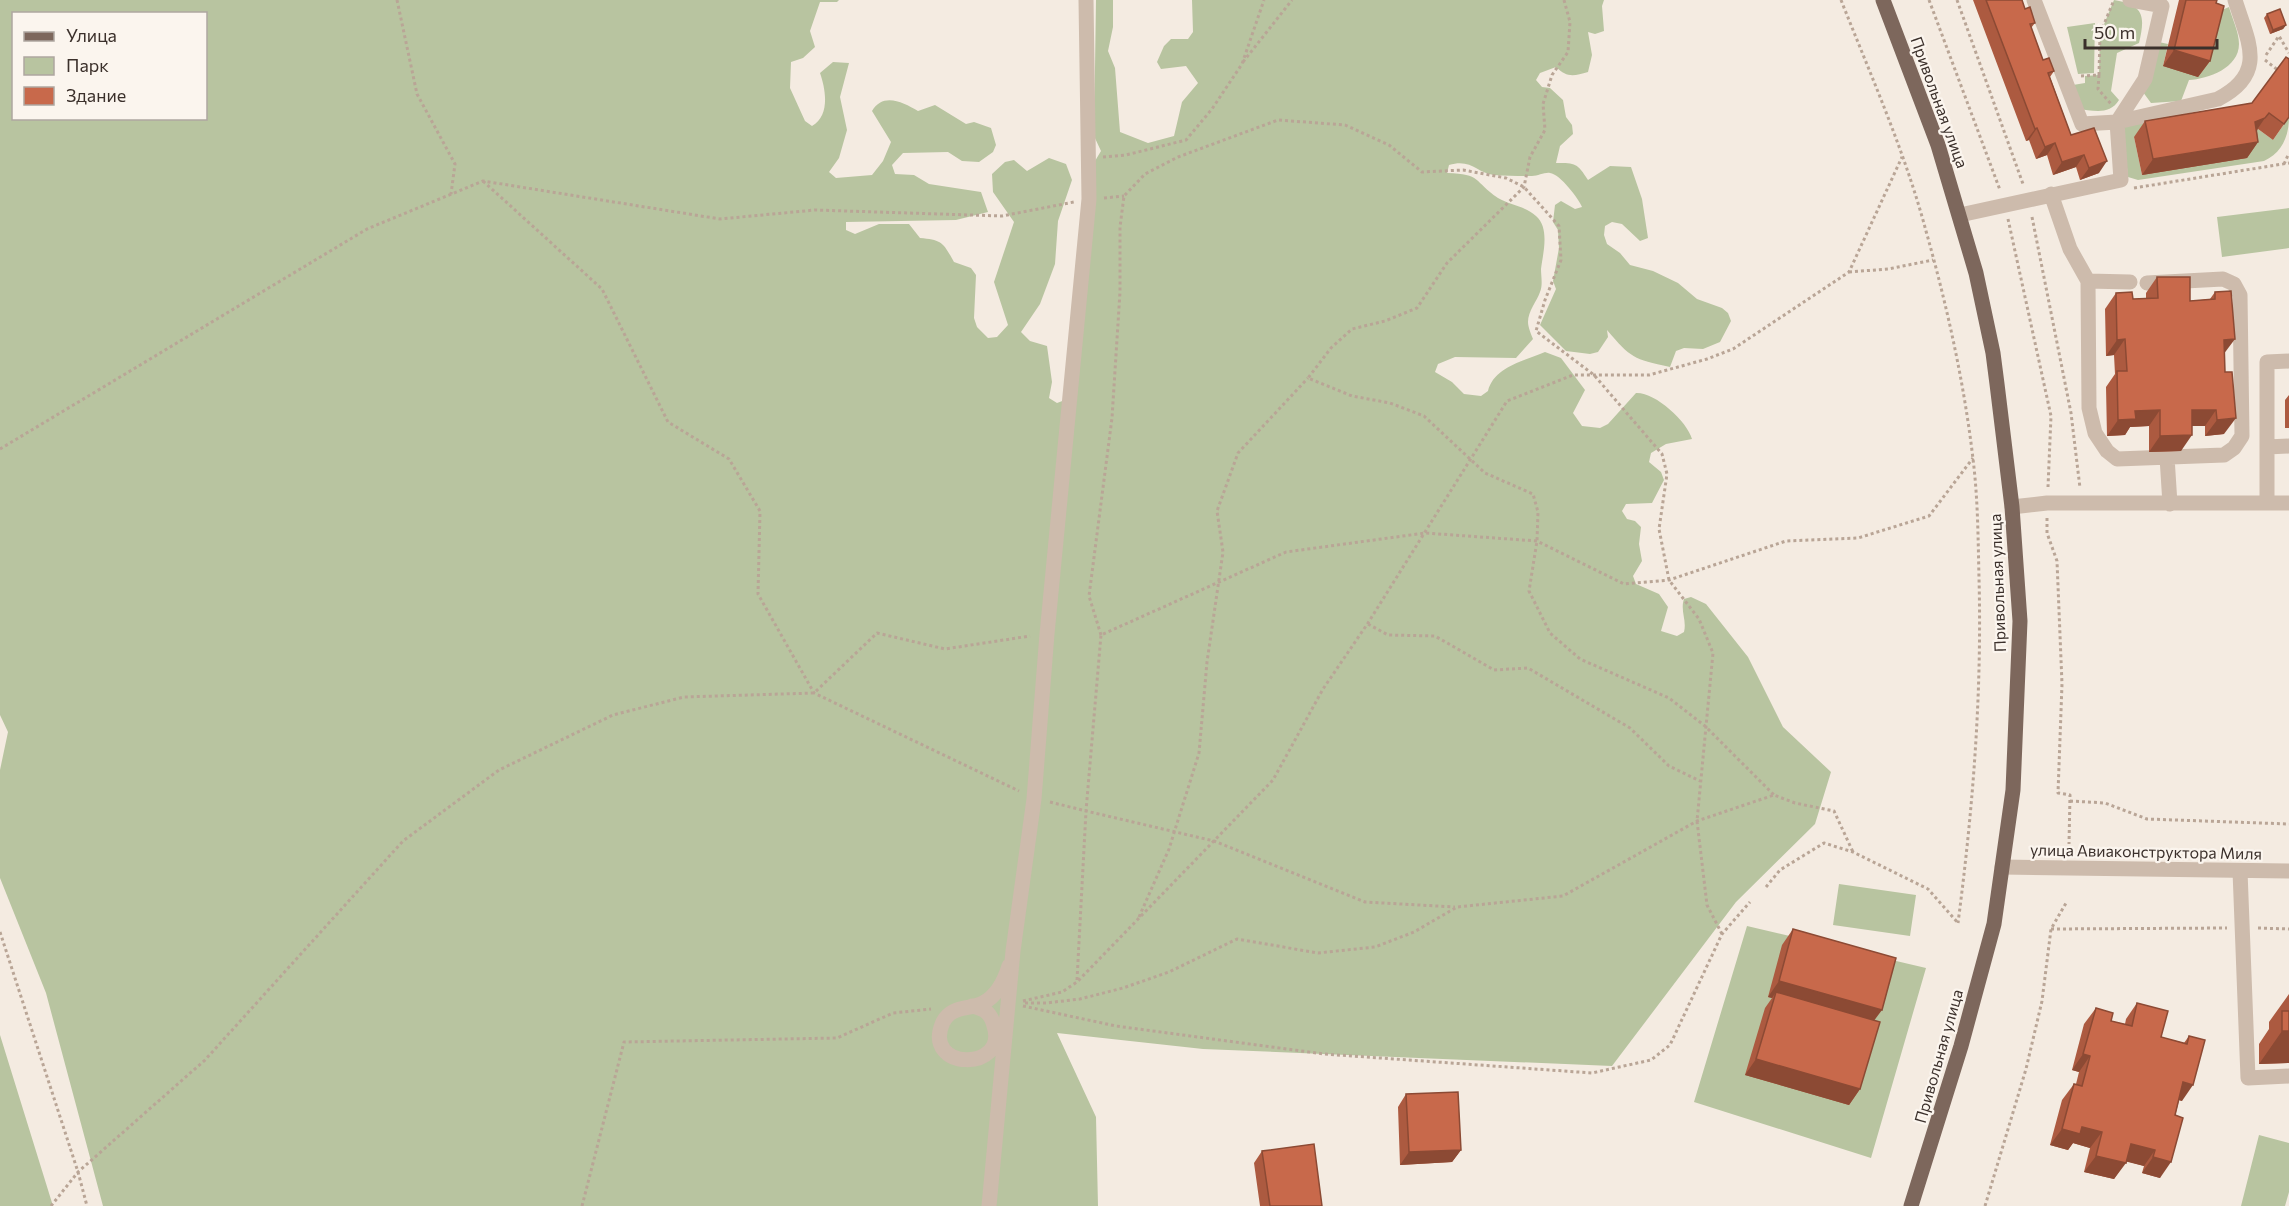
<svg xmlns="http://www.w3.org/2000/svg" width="2289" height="1206" font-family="Commissioner,sans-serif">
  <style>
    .green { fill: #b8c4a0; fill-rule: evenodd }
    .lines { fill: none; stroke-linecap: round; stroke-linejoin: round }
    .path { stroke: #b9a596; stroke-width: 3; stroke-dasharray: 3 3; stroke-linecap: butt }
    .minor { stroke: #cdbbac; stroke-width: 15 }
    .major { stroke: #7d675c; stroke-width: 15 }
    .wall { fill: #ac5a40 }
    .shaded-wall { fill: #8c4a34 }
    .building { fill: #c8694b; stroke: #8c4a34; stroke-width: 1.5 }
    .labels { text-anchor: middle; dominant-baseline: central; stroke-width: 4.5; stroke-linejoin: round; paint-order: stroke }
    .street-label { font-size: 16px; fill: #3b302b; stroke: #fbf5ee }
  </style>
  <rect width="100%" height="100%" fill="#f4ebe1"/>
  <path class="green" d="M0,0H839L837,2H820L810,31L815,47L803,58L791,62L790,88L805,121L812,126C830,116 826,90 820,73L833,62L849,63L840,97L847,130L839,158L829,172L836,178L872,175L883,161L891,142L872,111C883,92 903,102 918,111L935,105L966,124L974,122L991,128L996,145L993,152L979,162L962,161L948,152L903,153L892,165L895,174L914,175L929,184L981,192L988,212L956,220L846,222V230L855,234L879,224H909L920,238C942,240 943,242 954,262L971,268L976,275L974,318L977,327L988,338L997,337L1008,325L994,282L1014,222L993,192L992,174L1005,162L1014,160L1027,171L1049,158L1066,164L1072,180L1058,221L1055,264L1040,304L1021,332L1030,341L1047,346L1052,382L1049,398L1057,403L1065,400L1092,166L1101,151L1094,136L1096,0H1113V27L1108,51L1115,68L1120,132L1148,143L1174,136L1182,102L1198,83L1186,66L1161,69L1157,62L1164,46L1171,39H1188L1193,32L1192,0H1604L1602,6L1604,31L1595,34L1588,32L1592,55L1588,72C1574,76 1567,78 1556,67L1540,73L1536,80L1542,87L1550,88L1563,100L1566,117L1572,125L1573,134L1560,146L1556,163C1576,163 1577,163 1588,180L1610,166L1631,167L1642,199L1648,238L1640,241L1622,224L1612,222L1605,226L1604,235L1607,244L1620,253L1630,265L1653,271L1678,283L1697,299L1722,308L1728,313L1731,321L1720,342L1703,349L1684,348L1676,351L1670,367C1633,359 1631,358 1607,330L1608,337L1598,352L1590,354L1566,351L1540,325L1556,289L1553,281L1559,248L1558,230L1553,222L1555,205L1561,201L1575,209L1582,207C1579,199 1560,174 1550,173C1545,172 1538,176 1532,176C1519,176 1506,176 1494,175C1477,173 1471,158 1449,165L1447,173C1482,174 1473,181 1498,198C1510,205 1525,206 1536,216C1550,228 1543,253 1541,269C1541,276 1543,285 1540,292C1537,301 1528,311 1528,322C1528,327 1531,334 1533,339L1516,358L1455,357L1438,364L1435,372L1452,382L1464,394L1481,396L1488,391C1494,367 1524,361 1545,352L1561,358L1585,390L1573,413L1582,426L1600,428L1608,424L1636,393C1655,392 1687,421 1692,439L1666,444L1651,453L1649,462L1661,472L1664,480L1652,503L1626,504L1622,511L1627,519L1635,521L1641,527L1639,544L1642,561L1633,576L1636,584L1659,594L1668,607L1661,631L1677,636L1684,632C1687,620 1680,611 1684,599L1691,597L1706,604L1748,657L1783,727L1831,772L1815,824L1736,902L1612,1066L1203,1049L1057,1033L1096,1117L1098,1206H103L46,993L0,878V770L8,732L0,715ZM14,14H206V118H14Z
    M2114,0C2145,5 2145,17 2139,43L2117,53L2111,91L2119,100C2109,116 2093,110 2077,109L2073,85L2085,83V76L2099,75L2100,34Z
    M2229,7C2232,18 2239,32 2239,44C2239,68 2208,79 2189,80L2181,101L2151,103L2140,88L2154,41L2168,44L2163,66L2206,17Z
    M2095,23L2094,73L2078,74L2067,27Z
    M2289,117C2289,136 2282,153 2264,161L2138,180L2128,177L2122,124L2146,119L2149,134L2134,137L2142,175L2244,138L2258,129L2273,140Z
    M2289,208V248L2222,257L2217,217Z
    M1839,884L1916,895L1910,936L1833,925Z
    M1747,926L1926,968L1871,1158L1694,1102Z
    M0,1035L53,1206H0Z
    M2259,1135L2289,1143V1192L2285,1206H2241Z"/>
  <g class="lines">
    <path class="path" d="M397,0L417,94L455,164L451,194
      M1564,0L1570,22L1568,52L1552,75L1543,104L1545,130L1530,157L1524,187L1447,263L1417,308L1385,321L1352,329L1331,348L1308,378L1352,396L1390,403L1424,416L1485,473L1533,494L1538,512L1537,541L1529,591L1550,633L1580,659L1669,698L1705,726L1774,795
      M1841,0C1871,76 1905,152 1926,231C1947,306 1964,382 1973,459C1978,499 1978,538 1979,578C1982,694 1973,808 1958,923
      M1929,0L2000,190
      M1957,0L2023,184
      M2266,55L2279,36L2289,53
      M2265,60L2279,71
      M1243,62L1292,0
      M2099,75L2098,89L2111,104
      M2081,76L2099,75L2100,34L2114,0
      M1103,157L1126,155L1186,140L1212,109L1242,64L1264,0
      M2284,164L2289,153
      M483,181L602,289L668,422L729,459L760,511L758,594L814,693L1019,791
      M2134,188L2289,163
      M1104,198L1124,196
      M2032,217L2071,413L2080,488
      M2008,219L2051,416L2048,487
      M1849,272L1888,269L1933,260
      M0,449L367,229L483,181L720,219L815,210L1002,216L1074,202
      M2047,518V533L2057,561L2062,684L2058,793L2070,795L2069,844
      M1368,624L1388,635L1435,636L1494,670L1528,668L1630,728L1669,766L1700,781
      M1101,635L1089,596L1112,418L1120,292V227L1124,196L1145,174L1178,157L1278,120L1345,125L1389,145L1422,172L1463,170L1506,178L1524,187L1559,226L1561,260L1545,300L1536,331L1594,375L1662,454L1667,474L1659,529L1669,580L1699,619L1713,653L1697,821L1707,905L1722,934
      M2070,801L2105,803L2147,819L2289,824
      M1050,802L1086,811L1101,635L1286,552L1425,533L1537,541L1624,584L1669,580L1786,541L1858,538L1929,516L1973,458
      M1766,887L1780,870L1824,843L1853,852L1928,889L1958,923
      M1139,917L1169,849L1199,753L1207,662L1223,552L1217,511L1238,453L1308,378
      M2258,928L2289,929
      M2051,929L2227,928
      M0,932L78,1172L87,1206
      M1077,980L1086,811L1214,841L1365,902L1455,907
      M1023,1001L1062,992L1077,982L1273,780L1323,689L1368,623L1507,401L1573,375H1649L1707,359L1733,349L1849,272L1902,157
      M1025,1003H1046L1080,999L1123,988L1169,972L1237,939L1318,953L1375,947L1414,932L1457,907L1563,896L1697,821L1774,795L1795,803L1834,811L1853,852
      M1023,1006L1116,1026L1324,1054L1592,1073L1651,1060L1670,1045L1722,934L1750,902
      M51,1206L78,1172L205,1060L403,841L499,770L613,715L684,697L814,693L877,633L945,649L1030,636
      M582,1206L624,1042L837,1038L893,1013L931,1009
      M1985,1206L2026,1069L2042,1001L2051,929L2066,903"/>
    <path class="minor" d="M2117,122L2218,99C2268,73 2248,42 2235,0
      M2117,122L2145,79L2162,6L2130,0
      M2051,194L2070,249L2088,281L2089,408L2095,433L2107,451L2117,459L2224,455L2234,448L2242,436L2240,295L2234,284L2223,279L2147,283
      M1960,215L2121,180L2117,122L2082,124L2034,0
      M2088,281L2130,282
      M2267,447L2289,446
      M2167,457L2170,504
      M2267,503V362L2289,361
      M2012,507L2047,503H2289
      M2002,867L2289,871
      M2240,871L2248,1078L2289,1076
      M972,1006C985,1009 991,1013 994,1026C1009,1072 921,1071 943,1022C952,1005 969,1010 983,1003C997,996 1005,979 1009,966
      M989,1206L1013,951L1034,799L1047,634L1089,199L1086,0"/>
    <path class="major" d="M1883,0L1938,145L1976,273L1993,353L1997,384L2012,507L2020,621L2013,790L1994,924L1961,1046L1911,1206"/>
  </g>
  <path class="wall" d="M1973,0H2022L2025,9L2035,23L2031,28L2043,60L2054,71L2050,77L2071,135L2099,173L2080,180L2076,167L2053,175L2047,155L2036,159L2029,140L2026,141Z
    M2179,0H2217L2210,61L2198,77L2163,66Z
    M2267,14L2286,25L2283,29L2270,34L2264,18Z
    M2252,103L2289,117L2273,140L2258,129L2257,131L2258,142L2247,158L2142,175L2134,137L2145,121Z
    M2157,277L2190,301L2210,299L2215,292L2225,353L2224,434L2205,436V426H2192L2181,451L2149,452V426L2130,427L2125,435L2107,436L2106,387L2115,374L2114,355L2106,356L2105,309L2116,293L2133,299H2146V293Z
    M2289,395V428H2285V400Z
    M1793,929L1874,1020L1860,1089L1849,1105L1745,1075L1765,1008L1772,998L1768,997L1782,945Z
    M2289,994V1063L2259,1064V1044L2269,1029V1022Z
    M2137,1003L2161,1037L2184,1043L2189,1036L2182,1101L2179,1100L2160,1178L2142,1173L2144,1166L2126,1161L2114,1179L2084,1172L2090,1148L2073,1143L2068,1150L2050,1145L2062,1100L2074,1084H2076L2079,1072L2072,1070L2084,1024L2096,1008L2111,1021L2125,1024L2126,1019Z
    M1406,1094L1461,1150L1452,1162L1400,1165L1398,1107Z
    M1262,1151L1322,1206H1260L1254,1163Z"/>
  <path class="shaded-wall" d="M2286,25L2283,29L2270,34L2273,30Z
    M2174,50L2210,61L2198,77L2163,66Z
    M2265,118L2254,134L2255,122Z
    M2037,128L2029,140L2026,141L2035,129Z
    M2258,142L2247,158L2142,175L2153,159Z
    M2055,143L2047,155L2036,159L2045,147Z
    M2084,155L2076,167L2053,175L2062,162Z
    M2107,161L2099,173L2080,180L2089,168Z
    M2125,339L2114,355L2106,356L2117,340Z
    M2235,339L2223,355L2224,340Z
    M2160,410L2149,426L2130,427L2125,435L2107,436L2118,420L2135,411Z
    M2192,410H2216L2205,426H2181Z
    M2236,418L2224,434L2205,436L2217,420Z
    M2192,435L2181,451L2149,452L2160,436Z
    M1779,981L1882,1010L1870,1026L1776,992L1772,998L1768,997Z
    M2282,1031H2289V1063L2259,1064Z
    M2083,1054L2090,1056L2079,1072L2072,1070Z
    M1756,1059L1860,1089L1849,1105L1745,1075Z
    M2183,1082L2193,1085L2182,1101L2172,1098Z
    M2082,1127L2102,1132L2090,1148L2073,1143L2068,1150L2050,1145L2062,1129Z
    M2131,1144L2155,1150L2144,1166L2120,1160Z
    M1461,1150L1452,1162L1400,1165L1409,1152Z
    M2096,1156L2126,1163L2114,1179L2084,1172Z
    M2153,1157L2171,1162L2160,1178L2142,1173Z"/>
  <path class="building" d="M1986,0H2022L2025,9L2030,7L2035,23L2030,24L2043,60L2049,58L2054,71L2048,73L2071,135L2094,128L2107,161L2089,168L2084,155L2062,162L2055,143L2045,147L2037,128L2035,129Z
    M2186,0H2217L2216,3L2224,6L2210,61L2174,50Z
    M2280,9L2286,25L2273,30L2267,14Z
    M2286,57L2289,59V117L2284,124L2269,113L2265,118L2255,122L2258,142L2153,159L2145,121L2252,103Z
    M2157,277H2190V301L2215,299V292L2231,291L2235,339L2224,340L2225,372H2232L2236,418L2217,420L2216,410H2192V435L2160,436V410L2135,411L2136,419L2118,420L2117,371H2127L2125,339L2117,340L2116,293L2132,292L2133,299L2158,298Z
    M1793,929L1896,958L1882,1010L1779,981Z
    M1776,992L1880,1022L1860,1089L1756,1059Z
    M2137,1003L2168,1011L2161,1037L2187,1044L2189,1036L2205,1040L2193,1085L2183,1082L2175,1115L2183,1118L2171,1162L2153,1157L2155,1150L2131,1144L2126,1163L2096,1156L2102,1132L2082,1127L2080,1134L2062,1129L2074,1084L2082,1086L2090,1056L2083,1054L2096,1008L2113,1013L2111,1021L2132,1026Z
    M2282,1011H2289V1031H2282Z
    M1458,1092L1461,1150L1409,1152L1406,1094Z
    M1314,1144L1322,1206H1270L1262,1151Z"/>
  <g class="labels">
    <g class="street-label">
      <text transform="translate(1940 102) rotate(70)">Привольная улица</text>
      <text transform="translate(1997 583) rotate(-92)">Привольная улица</text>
      <text transform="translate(2146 851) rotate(1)">улица Авиаконструктора Миля</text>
      <text transform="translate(1938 1056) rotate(-74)">Привольная улица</text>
    </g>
  </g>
  <rect x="12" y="12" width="195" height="108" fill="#fbf5ee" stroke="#aea6a0" stroke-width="1.5"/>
  <rect x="24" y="32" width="30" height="9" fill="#7d675c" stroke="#aea6a0" stroke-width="1.5"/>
  <text x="66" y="42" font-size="18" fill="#3b302b">Улица</text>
  <rect x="24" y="57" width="30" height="18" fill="#b8c4a0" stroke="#aea6a0" stroke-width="1.5"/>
  <text x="66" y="72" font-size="18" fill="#3b302b">Парк</text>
  <rect x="24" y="87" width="30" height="18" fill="#c8694b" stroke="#aea6a0" stroke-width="1.5"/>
  <text x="66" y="102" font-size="18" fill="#3b302b">Здание</text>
  <path d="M2085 39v9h132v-9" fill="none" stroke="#3b302b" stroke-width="3"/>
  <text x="2094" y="39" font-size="18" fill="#3b302b" stroke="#fbf5ee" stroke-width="4.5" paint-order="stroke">50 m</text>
</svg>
